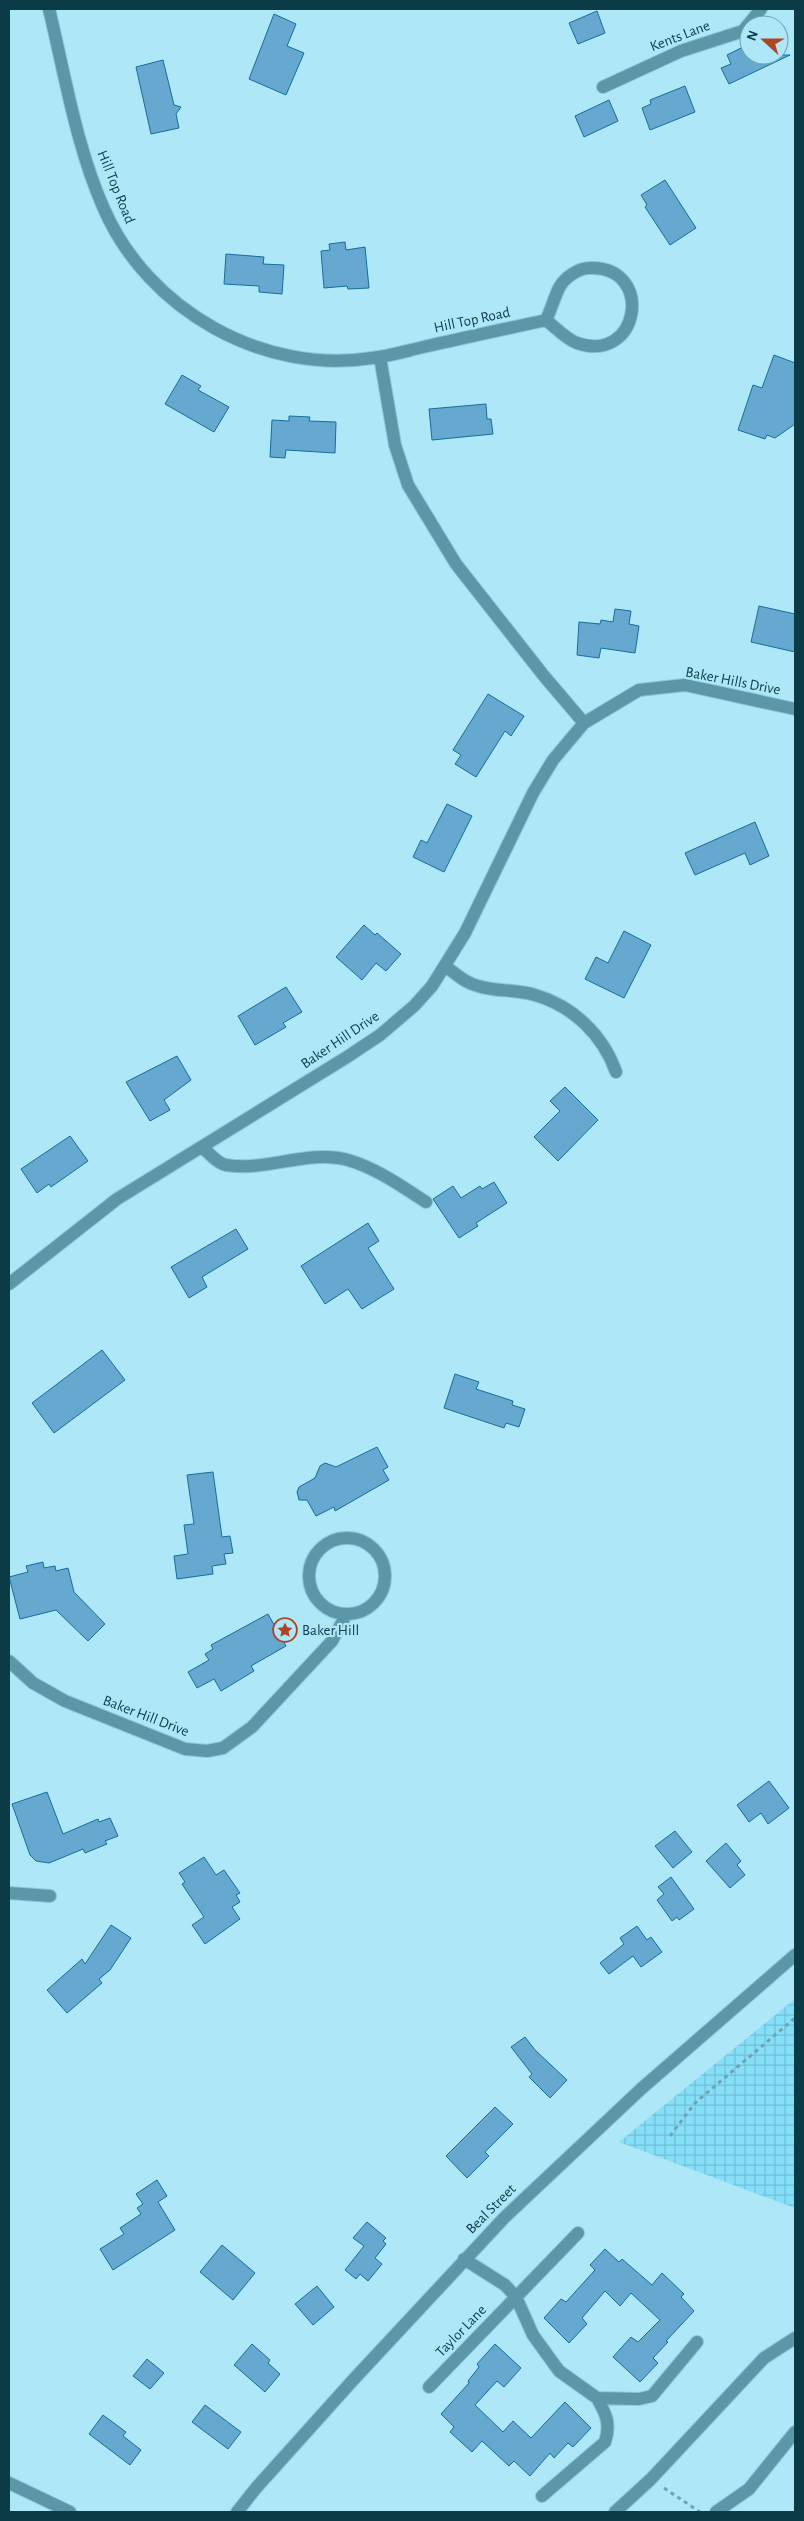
<svg xmlns="http://www.w3.org/2000/svg" width="804" height="2521" font-family="'Alegreya Sans',sans-serif">
  <style>
    .industrial { fill: url(#industrial-grid) }
    .building { fill: #67a8d1; stroke: #156d9a }
    .lines { fill: none; stroke-linecap: round; stroke-linejoin: round }
    .minor-casing { stroke: #8dc5d4; stroke-width: 14 }
    .path { stroke: #6ea4b2; stroke-width: 3; stroke-dasharray: 4 4; stroke-linecap: butt }
    .minor { stroke: #5b97a8; stroke-width: 12 }
    .labels { text-anchor: middle; dominant-baseline: central; stroke-width: 4.5; stroke-linejoin: round; paint-order: stroke }
    .street-label { font-size: 15px; fill: #0b3b46; stroke: #ade7f8 }
    .poi-label { font-size: 15px; fill: #0b3b46; stroke: #ade7f8; text-anchor: start }
  </style>
  <defs>
    <pattern id="industrial-grid" width="8" height="8" patternUnits="userSpaceOnUse" patternTransform="scale(1.25)"><rect width="8" height="8" fill="#86dff8"/><path d="M0 4h8M4 0v8" fill="none" stroke="#72c0d6"/></pattern>
  </defs>
  <rect width="100%" height="100%" fill="#ade7f8"/>
  <path class="industrial" d="M795,1999V2208L619,2142Z"/>
  <path class="building" d="M597,11L605,33L578,44L569,23Z
    M274,14L296,24L287,46L304,53L286,95L249,79Z
    M749,44V55H790L729,84L721,68L731,64L727,55Z
    M163,60L174,105L181,107L176,114L179,128L151,134L136,67Z
    M685,86L695,112L650,130L642,108L651,104L650,100Z
    M609,100L618,121L584,137L575,116Z
    M665,180L696,228L670,245L645,207L647,205L641,195Z
    M345,242L346,250L365,247L369,288L348,289L347,286L324,288L321,251L330,250L329,244Z
    M226,254L264,257L263,264L284,265L282,294L259,292V286L224,284Z
    M774,355L795,363V424L775,438L767,435L765,439L738,430L753,385L762,388Z
    M182,375L201,386L198,390L229,407L214,432L165,404Z
    M486,404L487,419H491L493,434L432,440L429,409Z
    M289,416L310,417L309,421L336,422L335,453L286,450L285,458L270,457L272,420L289,421Z
    M759,606L795,614V652L751,642Z
    M615,609L631,611L629,624L639,626L635,653L601,648L599,658L577,655L579,622L600,624L601,620L613,622Z
    M488,694L524,716L511,736L505,731L476,777L455,764L461,755L453,750Z
    M447,804L472,816L444,872L413,857L421,840L427,843Z
    M755,822L769,856L750,865L745,853L695,875L685,853Z
    M364,925L375,935L377,933L401,954L386,971L376,963L362,980L336,957Z
    M624,931L651,945L624,998L585,979L596,957L608,963Z
    M286,987L302,1012L283,1023L286,1027L255,1045L238,1016Z
    M177,1056L191,1080L164,1100L170,1110L150,1121L126,1082Z
    M565,1087L598,1120L558,1161L534,1137L560,1111L550,1101Z
    M70,1136L88,1161L51,1187L49,1184L37,1193L21,1169Z
    M494,1182L507,1203L476,1223L478,1226L459,1238L433,1199L453,1186L461,1198L480,1186L482,1189Z
    M368,1223L379,1241L368,1248L394,1289L362,1309L348,1289L325,1304L301,1266Z
    M236,1229L248,1249L202,1277L207,1287L189,1298L171,1267Z
    M102,1350L125,1380L54,1433L32,1403Z
    M455,1374L479,1382L476,1389L513,1401L512,1405L525,1409L519,1427L506,1423L504,1428L444,1408Z
    M377,1447L388,1467L383,1470L389,1480L335,1511L334,1507L316,1516L307,1500H299L297,1492L299,1487L315,1478L320,1466L325,1463L336,1467Z
    M213,1472L222,1537L230,1536L233,1553L224,1554L226,1564L212,1566L213,1574L177,1579L174,1556L188,1554L184,1525L194,1524L187,1475Z
    M43,1562L44,1568L55,1566L56,1571L68,1568L74,1592L105,1624L88,1641L56,1610L20,1619L9,1577L28,1572L26,1566Z
    M268,1614L286,1646L251,1666L254,1671L221,1691L214,1679L197,1688L188,1672L209,1660L205,1654L213,1649L211,1645Z
    M769,1781L789,1808L768,1824L761,1813L749,1822L737,1805Z
    M47,1792L63,1834L98,1819L99,1822L110,1818L118,1836L105,1841L107,1844L85,1853L83,1849L49,1863L36,1861L30,1855L12,1804Z
    M675,1831L692,1852L673,1868L655,1846Z
    M726,1843L741,1861L737,1865L745,1875L730,1888L706,1861Z
    M204,1857L216,1875L224,1870L240,1893L236,1895L240,1902L232,1907L240,1919L205,1944L192,1925L204,1917L182,1884L185,1882L179,1873Z
    M671,1877L694,1909L679,1920L677,1917L672,1921L657,1900L664,1894L658,1887Z
    M111,1925L131,1938L110,1970L99,1979L102,1983L67,2013L47,1990L82,1959L85,1964Z
    M637,1926L647,1940L651,1937L662,1952L641,1967L633,1956L609,1974L600,1963L624,1944L620,1938Z
    M525,2037L535,2050L567,2080L550,2098L529,2077L532,2074L511,2047Z
    M495,2107L513,2124L485,2152L489,2156L467,2178L446,2156Z
    M157,2180L167,2196L158,2202L175,2230L113,2270L100,2249L124,2234L120,2228L141,2214L137,2208L143,2204L136,2194Z
    M367,2222L386,2238L383,2241L386,2244L375,2258L382,2264L368,2281L360,2274L356,2279L345,2270L364,2246L353,2238Z
    M222,2245L255,2273L233,2300L200,2272Z
    M605,2249L619,2262L622,2259L652,2285L662,2273L684,2294L681,2297L694,2311L666,2341L668,2342L653,2358L658,2363L640,2382L613,2357L631,2337L638,2342L660,2320L631,2293L620,2306L605,2291L582,2318L587,2324L569,2343L544,2318L561,2299L566,2302L595,2270L590,2265Z
    M317,2286L334,2307L313,2325L295,2304Z
    M252,2344L270,2360L268,2363L280,2374L265,2392L234,2365Z
    M495,2344L521,2368L504,2387L497,2381L475,2405L503,2432L513,2421L531,2438L565,2402L591,2428L573,2447L568,2443L554,2458L550,2453L530,2476L514,2461L509,2466L482,2441L472,2452L450,2432L454,2427L441,2414L469,2383L468,2381L479,2367L477,2364Z
    M147,2359L164,2373L150,2389L133,2376Z
    M205,2405L241,2432L228,2449L192,2422Z
    M103,2415L126,2432L123,2436L141,2450L130,2465L89,2434Z"/>
  <g class="lines">
    <g class="minor-casing">
      <path id="minor" d="M49,9C65,75 76,146 104,209C148,310 263,375 372,358C391,356 409,350 428,346C467,337 506,329 546,320C555,327 566,339 577,343C640,365 655,266 590,268C578,268 564,278 559,288C554,298 551,310 546,320
        M603,87L681,51L743,31L761,9
        M380,357L395,445L408,485L456,564L544,676L584,723
        M445,966C456,974 465,983 478,986C496,992 517,989 535,995C573,1006 603,1035 616,1072
        M202,1147C208,1152 218,1164 226,1165C266,1172 308,1149 348,1160C376,1168 401,1186 426,1202
        M9,1284L117,1199L347,1057L380,1035L414,1006L432,986L465,933L533,793L553,760L584,723L639,690L685,685L795,709
        M309 1576a38 38 0 1 1 76 0a38 38 0 1 1-76 0Z
        M9,1661L33,1683L65,1701L185,1749L207,1751L223,1748L252,1727L332,1641L346,1615
        M9,1893L50,1896
        M464,2259L505,2285L516,2297L533,2335L559,2371L597,2398L639,2399L652,2396L697,2342
        M429,2387L578,2233
        M9,2483L70,2512
        M542,2496L605,2442C611,2424 606,2414 597,2398
        M237,2512L256,2488L354,2379L504,2218L641,2089L795,1955
        M615,2512L651,2479L764,2358L795,2338
        M716,2512L749,2489L795,2432"/>
    </g>
    <path class="path" d="M670,2136L695,2103L795,2018
      M664,2488L700,2512"/>
    <use href="#minor" class="minor"/>
  </g>
  <defs>
    <g id="sight-ring" transform="scale(1.25)"><circle r="9.5" fill="#ade7f8" stroke="#ae4625" stroke-width="1.5"/><path d="M0-6L1.8-2.2L6-1.7L2.9 1.2L3.7 5.4L0 3.3L-3.7 5.4L-2.9 1.2L-6-1.7L-1.8-2.2Z" fill="#ae4625"/></g>
  </defs>
  <g fill-rule="evenodd">
    <use href="#sight-ring" x="285" y="1630"/>
  </g>
  <g class="labels">
    <g class="street-label">
      <text transform="translate(680 36) rotate(-21)">Kents Lane</text>
      <text transform="translate(116 187) rotate(68)">Hill Top Road</text>
      <text transform="translate(472 320) rotate(-12)">Hill Top Road</text>
      <text transform="translate(733 681) rotate(11)">Baker Hills Drive</text>
      <text transform="translate(340 1040) rotate(-34)">Baker Hill Drive</text>
      <text transform="translate(146 1716) rotate(21)">Baker Hill Drive</text>
      <text transform="translate(491 2209) rotate(-45)">Beal Street</text>
      <text transform="translate(461 2331) rotate(-46)">Taylor Lane</text>
    </g>
    <g class="poi-label">
      <text x="302" y="1630">Baker Hill</text>
    </g>
  </g>
  <rect width="804" height="2521" fill="none" stroke="#0b3b46" stroke-width="20"/>
  <g transform="translate(764 40) rotate(291)"><circle r="24" fill="#ade7f8" stroke="#6ca2b1"/>
  <path d="M0-4L9 19L0 12L-9 19Z" fill="#ae4625"/>
  <text y="-8" font-size="14" font-weight="bold" text-anchor="middle" fill="#0b3b46">N</text>
  </g>
</svg>
